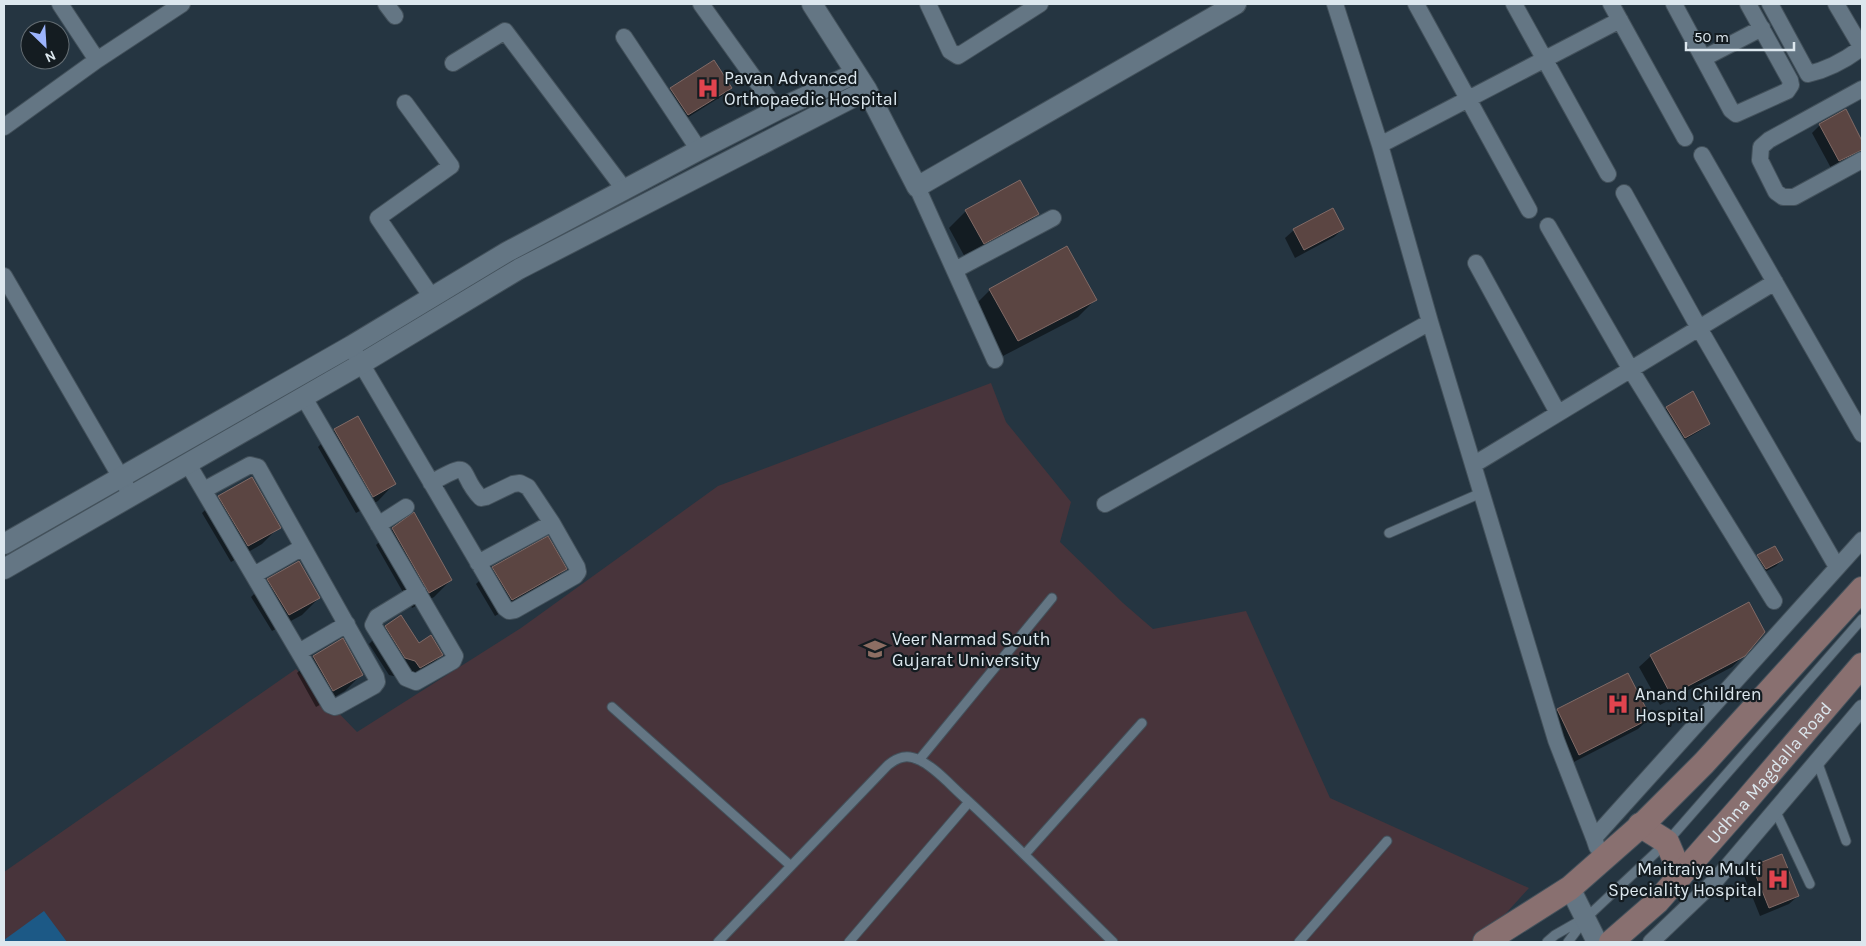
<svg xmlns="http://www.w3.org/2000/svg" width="1866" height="946" font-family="Karla,sans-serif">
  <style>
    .education { fill: #48343b }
    .water { fill: #1c5986 }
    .shadow { fill: #0007 }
    .building { fill: #5b4542; stroke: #816a66 }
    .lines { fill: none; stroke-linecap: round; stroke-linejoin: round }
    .service-casing { stroke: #43515b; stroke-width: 11 }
    .minor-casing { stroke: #43515b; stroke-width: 18 }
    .tertiary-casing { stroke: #43515b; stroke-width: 22 }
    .secondary-casing { stroke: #43515b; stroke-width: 26 }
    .service { stroke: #647684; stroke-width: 9 }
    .minor { stroke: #647684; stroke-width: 16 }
    .tertiary { stroke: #647684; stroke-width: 20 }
    .secondary { stroke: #897070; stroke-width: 24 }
    .labels { text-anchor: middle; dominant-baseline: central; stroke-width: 4.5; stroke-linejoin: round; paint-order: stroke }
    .poi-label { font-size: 18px; fill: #dce7ee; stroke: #141c21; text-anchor: start }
    .street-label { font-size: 18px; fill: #dce7ee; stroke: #141c21 }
  </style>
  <rect width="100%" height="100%" fill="#253541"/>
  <path class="education" d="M991,383L1006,422L1071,502L1060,542L1123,603L1153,629L1246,611L1330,798L1529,888L1480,942H4V872L296,669L357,732L521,628L718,486Z"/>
  <path class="water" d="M44,911L67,942H4V940Z"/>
  <path class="shadow" d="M714,62L730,88L722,96L679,123L662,97L670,89Z
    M1845,111L1862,143V151L1857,157L1831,168L1812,133L1820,125Z
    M966,211L1037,214L1021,231L966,259L949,228Z
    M1343,229L1334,237L1295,258L1285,238L1294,230Z
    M990,290L1095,300L1078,317L1001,357L973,307Z
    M1667,408L1709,423L1703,429L1679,443L1662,413Z
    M335,430L394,484L378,501L356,513L318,447Z
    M219,497L279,527L262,544L231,562L202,513Z
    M393,529L451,580L434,597L412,608L376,545Z
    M1758,556L1782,560L1776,566L1761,574L1753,562Z
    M493,568L565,569L548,586L495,616L476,584Z
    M268,580L319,598L302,615L272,631L251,597Z
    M386,627L418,645L441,655L425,672L398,677L389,675L369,644Z
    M342,640L362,674L345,691L316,707L297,673L313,657Z
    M1744,655L1732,667L1660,705L1639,667L1651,656Z
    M1558,710L1650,718L1638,729L1568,765L1546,721Z
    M1753,867L1798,896L1789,904L1760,916L1744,876Z"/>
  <path class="building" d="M714,60L732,88L688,115L670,88Z
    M1846,109L1862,141V150L1839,161L1819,124Z
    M1020,180L1039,214L984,244L965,210Z
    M1333,208L1344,229L1304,250L1293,229Z
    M1067,246L1097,300L1018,341L989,289Z
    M1693,391L1710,424L1685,438L1666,407Z
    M358,416L396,484L373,497L334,429Z
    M252,477L281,528L248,546L218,496Z
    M414,512L452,580L429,593L392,528Z
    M548,536L567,569L512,600L492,567Z
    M1775,546L1783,560L1766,569L1757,555Z
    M299,561L320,598L289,615L267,579Z
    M1749,602L1765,632L1745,656L1671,695L1650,655Z
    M401,615L419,643L431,635L443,655L420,668L415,661L405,658L385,626Z
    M343,638L363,675L333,691L313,656Z
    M1628,673L1651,718L1579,755L1557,709Z
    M1782,854L1799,896L1769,908L1752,866Z"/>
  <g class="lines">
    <g class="service-casing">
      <path id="service" d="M1389,533L1481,493
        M612,707L791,866
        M919,760L1052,598
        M1817,761L1846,841
        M1775,810L1810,884
        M1025,854L1142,723
        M718,942L888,765C898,757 907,754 919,760C935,767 952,787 966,799C1016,845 1064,894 1113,942
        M849,942L969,802
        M1299,942L1387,841
        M1547,942L1555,935L1583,919
        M1568,942L1586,918L1667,842L1862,619"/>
    </g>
    <g class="minor-casing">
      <path id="minor" d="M386,4L395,16
        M701,4L777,110
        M928,4L950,51L958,56L1040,4
        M1335,4L1380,145L1430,322L1556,740L1594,838
        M1416,4L1529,210
        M1514,4L1608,174
        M1611,4L1685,138
        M1674,4L1731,110L1736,114L1787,91L1791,85L1790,80L1748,4
        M1770,4L1808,74C1826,70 1845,60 1860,49L1859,43L1836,4
        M624,37L699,150
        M1704,58L1762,28
        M97,60L182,4
        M453,63L505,31L624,189
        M1862,89L1769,140L1761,147L1760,160L1776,192L1783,197H1794L1862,160
        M405,103L451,166L378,218L431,296
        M4,127L97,60L60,4
        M1380,145L1620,20
        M1702,155L1862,434
        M917,187L995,360
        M1624,193L1699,328L1837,567
        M1548,226L1631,370L1774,601
        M1476,263L1558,413
        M955,270L1053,218
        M4,276L127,488
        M355,353L505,608L509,611L515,610L575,576L578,572L577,567L552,523L528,487L520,483L513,484L486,497L481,498C456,473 476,457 431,483
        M303,396L455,656L453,661L416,682L406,678L373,625L377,617L418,592
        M188,464L330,705L335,707L338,706L374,686L377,682L376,677L258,467L250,465L204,490
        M1473,465L1775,282
        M1105,504L1430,322
        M378,525L406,507
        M478,563L552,523
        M254,575L303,547
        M299,652L347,624
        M1597,847L1594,838L1862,540
        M1651,942L1716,880L1862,708"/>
    </g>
    <g class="tertiary-casing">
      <path id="tertiary" d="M812,4L867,90L917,187L1236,4
        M4,544L351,346L507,252L699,150L777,110L856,73
        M4,569L361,364L519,269L867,90
        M1570,888L1597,942"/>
    </g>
    <g class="secondary-casing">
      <g id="secondary">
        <path d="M1640,825L1667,842L1681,875"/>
        <path d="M1485,942L1570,888L1645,822L1704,763L1862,589"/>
        <path id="s1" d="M1611,942L1657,902L1745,802L1862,665"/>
      </g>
    </g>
    <use href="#service" class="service"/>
    <use href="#minor" class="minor"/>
    <use href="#tertiary" class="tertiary"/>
    <use href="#secondary" class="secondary"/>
  </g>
  <defs>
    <g id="hospital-bare" transform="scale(1.725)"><path d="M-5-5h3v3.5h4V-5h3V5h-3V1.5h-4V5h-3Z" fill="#e0444e" stroke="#141c21" stroke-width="2.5" paint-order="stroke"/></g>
    <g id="university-bare" transform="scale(1.725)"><path d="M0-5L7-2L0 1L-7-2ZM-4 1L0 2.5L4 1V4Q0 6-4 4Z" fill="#8d6e63" stroke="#141c21" stroke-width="2.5" paint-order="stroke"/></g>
  </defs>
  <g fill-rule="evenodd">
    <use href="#hospital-bare" x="708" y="88"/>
    <use href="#university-bare" x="875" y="649"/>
    <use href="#hospital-bare" x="1618" y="704"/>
    <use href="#hospital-bare" x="1778" y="879"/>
  </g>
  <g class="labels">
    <g class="poi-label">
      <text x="724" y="78">Pavan Advanced<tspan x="724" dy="21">Orthopaedic Hospital</tspan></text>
      <text x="892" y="639">Veer Narmad South<tspan x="892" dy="21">Gujarat University</tspan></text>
      <text x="1635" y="694">Anand Children<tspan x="1635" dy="21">Hospital</tspan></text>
      <text x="1762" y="869" text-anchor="end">Maitraiya Multi<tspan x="1762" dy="21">Speciality Hospital</tspan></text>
    </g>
    <g class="street-label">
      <text stroke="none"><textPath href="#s1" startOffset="232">Udhna Magdalla Road</textPath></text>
    </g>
  </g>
  <rect width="1866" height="946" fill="none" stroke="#dce7ee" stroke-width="10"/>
  <g transform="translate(45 45) rotate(155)"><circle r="24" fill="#141c21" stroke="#646d73"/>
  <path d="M0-4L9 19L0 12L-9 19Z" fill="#9cb4fd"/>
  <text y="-8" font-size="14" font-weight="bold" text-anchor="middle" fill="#dce7ee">N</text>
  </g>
  <path d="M1686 42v8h108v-8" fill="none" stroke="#dce7ee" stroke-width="2.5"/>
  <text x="1694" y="42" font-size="15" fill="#dce7ee" stroke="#141c21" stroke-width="4" paint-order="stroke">50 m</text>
</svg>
